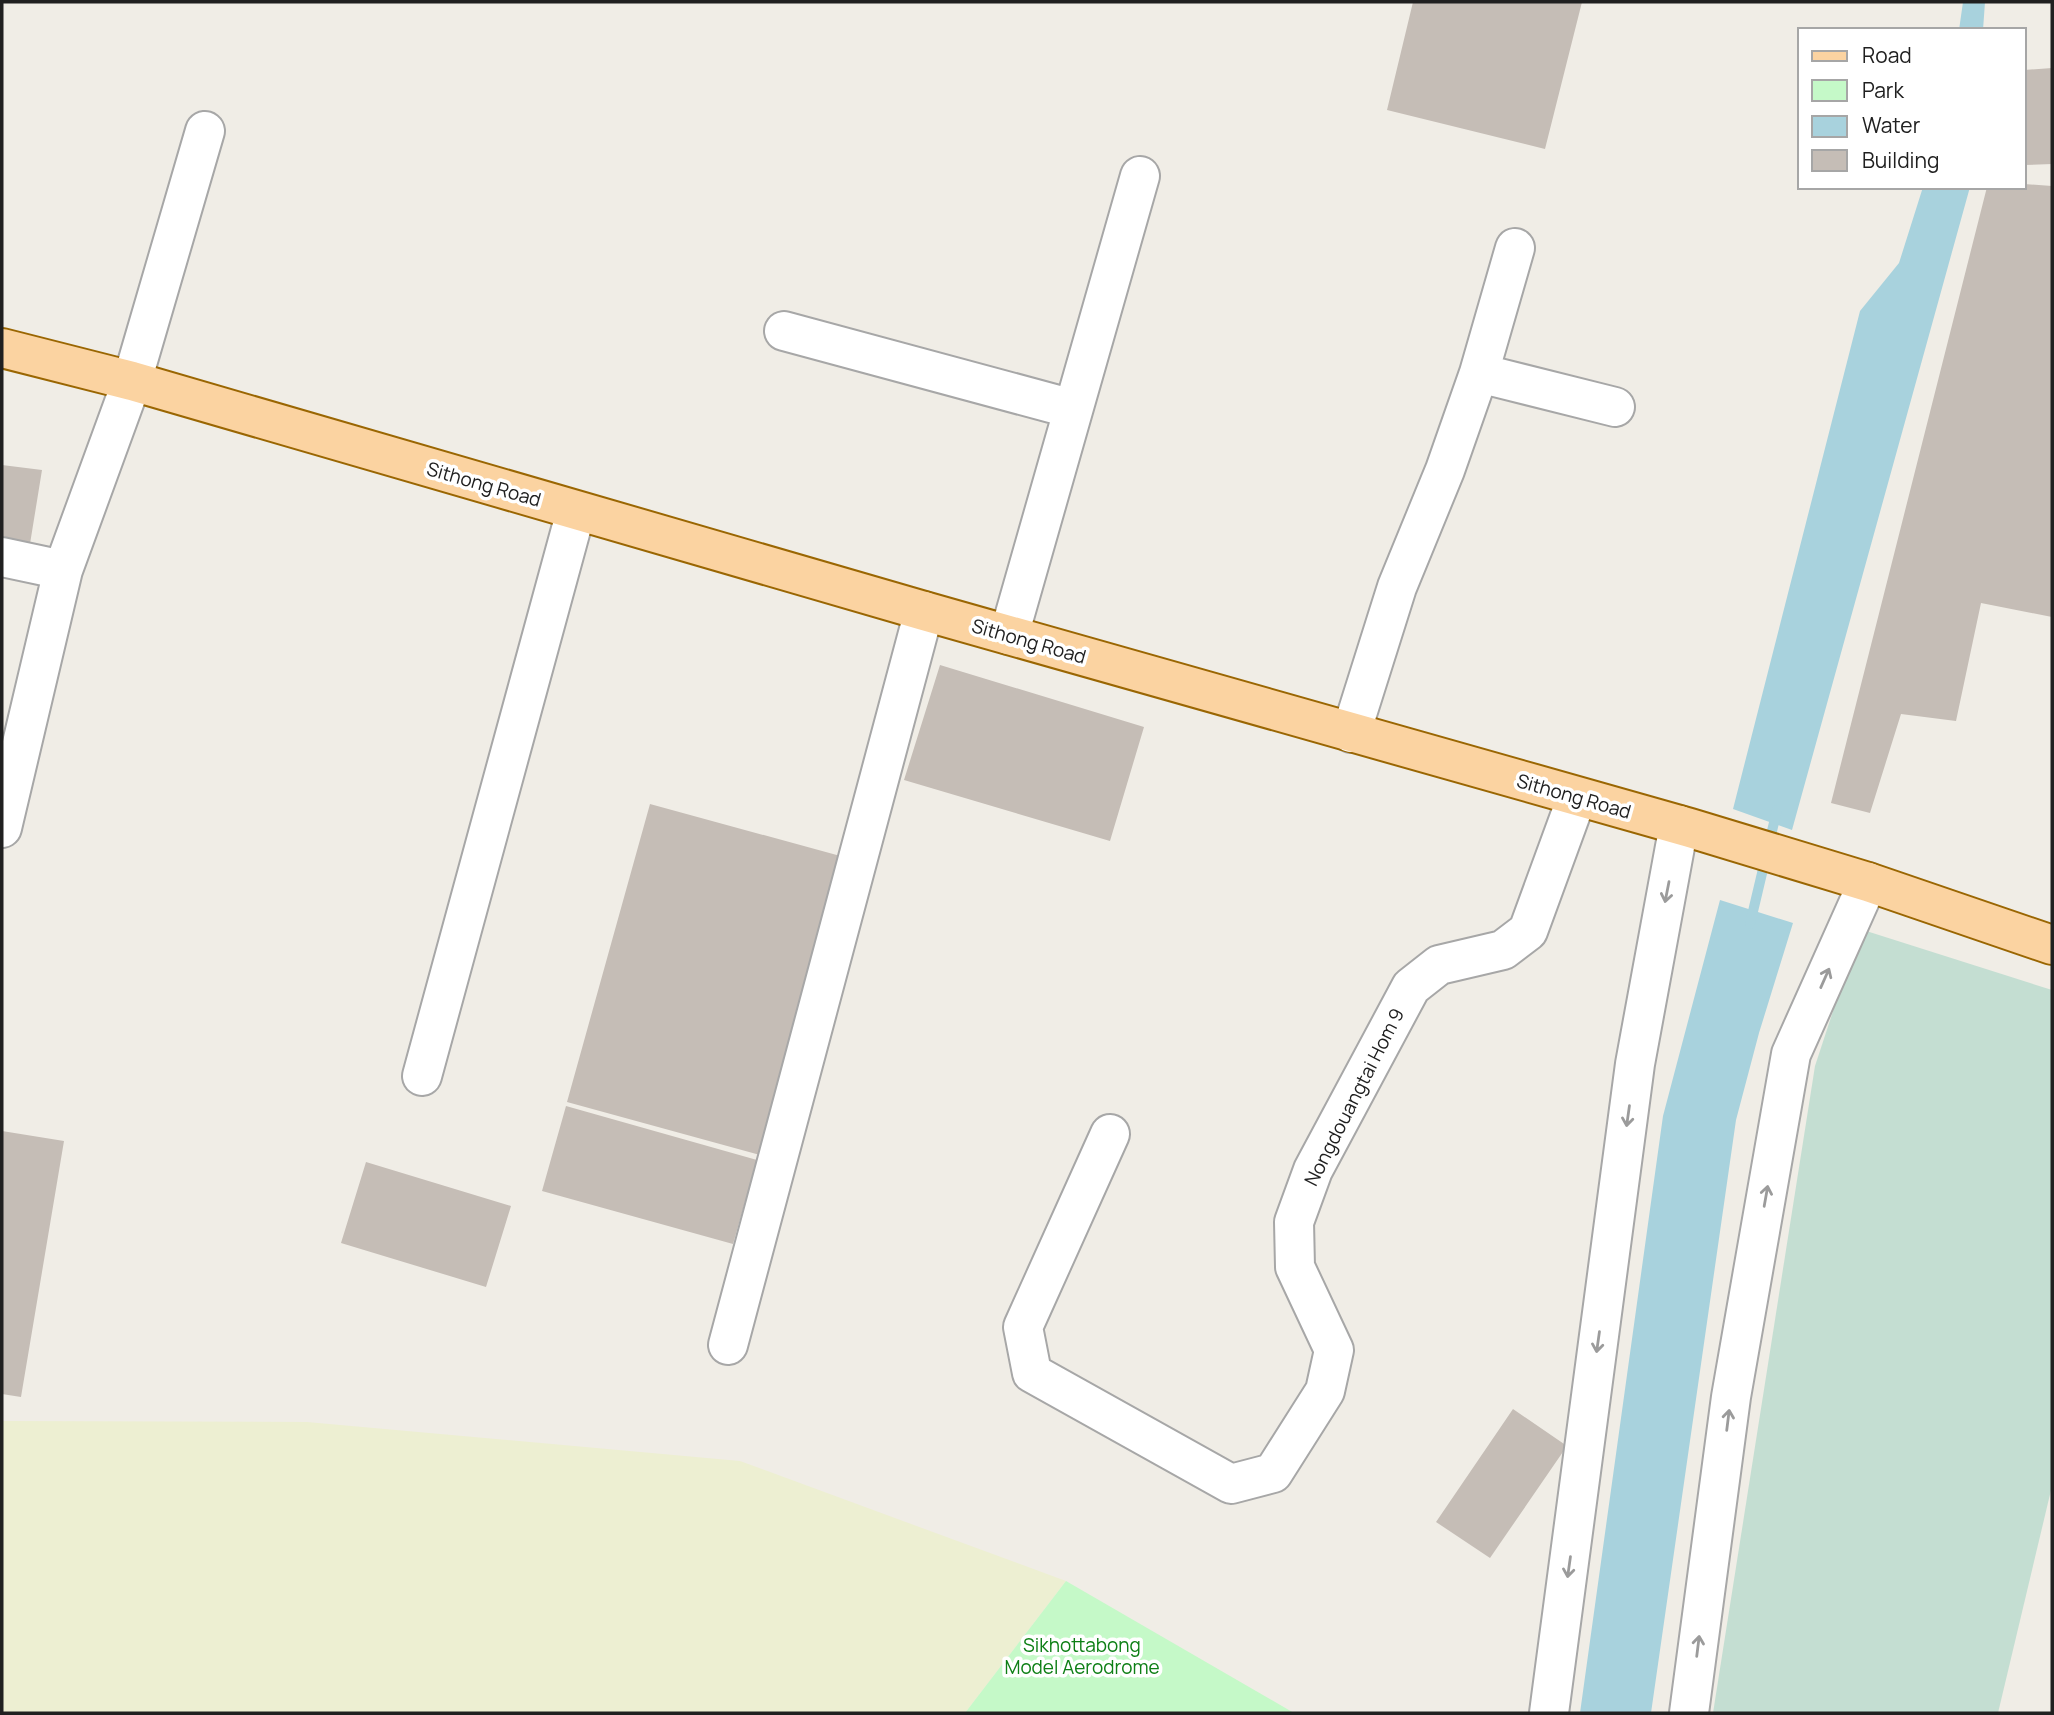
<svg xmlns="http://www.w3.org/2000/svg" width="2054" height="1715" font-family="Manrope,sans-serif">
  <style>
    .farmland { fill: #edefd2 }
    .wetland { fill: #c4ded2 }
    .park { fill: #c5f9c8 }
    .water { fill: #a8d2dd }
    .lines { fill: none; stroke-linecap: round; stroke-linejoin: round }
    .stream { stroke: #a8d2dd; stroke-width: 10 }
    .building { fill: #c5bdb6 }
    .minor-casing { stroke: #a7a7a7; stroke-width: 42 }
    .major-casing { stroke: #9a6602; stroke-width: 42 }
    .minor { stroke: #fff; stroke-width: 38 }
    .major { stroke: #fbd3a1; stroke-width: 38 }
    .oneway { stroke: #9b9b9b }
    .labels { text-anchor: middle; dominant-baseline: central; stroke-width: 7; stroke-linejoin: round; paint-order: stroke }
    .street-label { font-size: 19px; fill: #202020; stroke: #fff }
    .park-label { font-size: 19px; fill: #0d7f15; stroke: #fff }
  </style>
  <rect width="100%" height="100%" fill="#f0ede6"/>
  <path class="farmland" d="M2,1421L307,1422L740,1461L1066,1581L965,1713H2Z"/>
  <path class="wetland" d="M1860,929L2052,990V1486L1998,1713H1713L1815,1066Z"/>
  <path class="park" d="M1066,1581L1294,1713H965Z"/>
  <path class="water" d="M1963,2H1985L1983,30H1959Z
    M1923,187H1970L1792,830L1733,809L1860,311L1899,263Z
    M1720,900L1793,923L1759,1033L1736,1120L1651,1713H1580L1663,1116Z"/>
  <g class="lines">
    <path class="stream" d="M1750,924L1777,810"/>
  </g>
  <path class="building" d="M1413,2H1582L1545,149L1387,110Z
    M2052,68V164L2024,165V70Z
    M2024,184L2052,186V617L1981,603L1956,721L1901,714L1870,813L1831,803L1987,187H2024Z
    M2,465L42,470L29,550L2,546Z
    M940,665L1144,727L1110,841L904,780Z
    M650,804L844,857L760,1155L567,1102Z
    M566,1106L757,1160L733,1244L542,1191Z
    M2,1131L64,1141L21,1397L2,1394Z
    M366,1162L511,1206L486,1287L341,1243Z
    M1513,1409L1567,1446L1490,1558L1436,1522Z"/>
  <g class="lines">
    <g class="minor-casing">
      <path id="minor" d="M784,331L1073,409
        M1479,373L1615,407
        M2,557L63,570
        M1009,635L1140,176
        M1351,733L1397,587L1445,470L1479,373L1515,248
        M2,828L63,570L132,381L205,131
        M422,1076L576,511
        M1110,1134L1023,1327L1032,1373L1231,1484L1273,1473L1325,1391L1334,1350L1295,1267L1294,1222L1313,1170L1411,987L1439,965L1503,950L1528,931L1577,797
        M728,1345L924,611
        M1549,1713L1635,1064L1679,825
        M1689,1713L1731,1397L1791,1054L1868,882"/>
    </g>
    <g class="major-casing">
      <path id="major" d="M2,348L132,381L924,611L1690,828L1868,882L2052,945"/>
    </g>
    <use href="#minor" class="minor"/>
    <use href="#major" class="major"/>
  </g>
  <defs><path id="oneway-shaft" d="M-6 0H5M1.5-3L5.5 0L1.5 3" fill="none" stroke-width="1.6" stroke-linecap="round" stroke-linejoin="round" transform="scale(1.75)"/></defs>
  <g class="oneway">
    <use href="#oneway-shaft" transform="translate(1667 892) rotate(101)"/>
    <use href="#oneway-shaft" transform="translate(1825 978) rotate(-66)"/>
    <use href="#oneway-shaft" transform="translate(1628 1116) rotate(98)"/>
    <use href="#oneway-shaft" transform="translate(1766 1196) rotate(-80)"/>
    <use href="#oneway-shaft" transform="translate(1598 1342) rotate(98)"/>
    <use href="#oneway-shaft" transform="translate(1728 1420) rotate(-83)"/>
    <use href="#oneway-shaft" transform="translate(1569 1567) rotate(98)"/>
    <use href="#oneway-shaft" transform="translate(1698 1646) rotate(-83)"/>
  </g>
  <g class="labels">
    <g class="street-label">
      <text transform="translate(484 484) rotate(16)">Sithong Road</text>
      <text transform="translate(1029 641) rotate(16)">Sithong Road</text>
      <text transform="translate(1574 796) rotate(16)">Sithong Road</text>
      <text transform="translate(1354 1097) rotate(-63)">Nongdouangtai Hom 9</text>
    </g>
    <g class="park-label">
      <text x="1082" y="1645">Sikhottabong<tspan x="1082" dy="22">Model Aerodrome</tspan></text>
    </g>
  </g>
  <rect width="2054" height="1715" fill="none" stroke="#202020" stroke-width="7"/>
  <rect x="1798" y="28" width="228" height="161" fill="#ffffff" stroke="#a6a6a6" stroke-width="2"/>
  <rect x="1812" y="51" width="35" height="10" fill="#fbd3a1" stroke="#a6a6a6" stroke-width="2"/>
  <text x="1862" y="63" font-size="21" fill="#202020">Road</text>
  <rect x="1812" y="80" width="35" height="21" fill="#c5f9c8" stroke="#a6a6a6" stroke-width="2"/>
  <text x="1862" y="98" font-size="21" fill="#202020">Park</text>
  <rect x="1812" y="116" width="35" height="21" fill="#a8d2dd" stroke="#a6a6a6" stroke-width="2"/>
  <text x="1862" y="133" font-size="21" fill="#202020">Water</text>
  <rect x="1812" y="150" width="35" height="21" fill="#c5bdb6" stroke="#a6a6a6" stroke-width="2"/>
  <text x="1862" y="168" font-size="21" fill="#202020">Building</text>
</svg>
